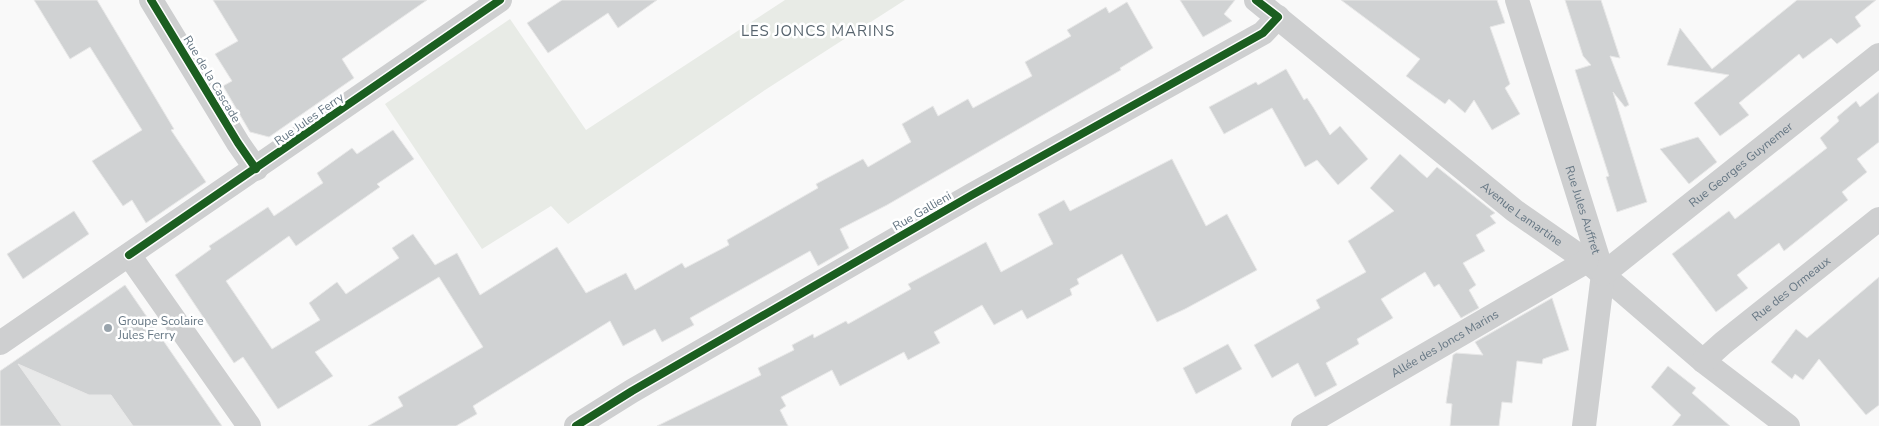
<svg xmlns="http://www.w3.org/2000/svg" width="1879" height="426" font-family="'Nunito Sans',sans-serif">
  <style>
    .built { fill: #e8e9e9 }
    .green { fill: #e8ebe6 }
    .building { fill: #d0d2d3; stroke: #e8e8e8 }
    .lines { fill: none; stroke-linecap: round; stroke-linejoin: round }
    .minor { stroke: #cecfd0; stroke-width: 24 }
    .cycleway-casing { stroke: #fff; stroke-width: 11 }
    .cycleway { stroke: #1b5e20; stroke-width: 8 }
    .poi-dot { fill: #99a4ac; stroke: #fff; stroke-width: 2 }
    .labels { text-anchor: middle; dominant-baseline: central; stroke-width: 5; stroke-linejoin: round; paint-order: stroke }
    .street-label { font-size: 12px; fill: #657683; stroke: #fff }
    .poi-label { font-size: 12px; fill: #657683; stroke: #fff; text-anchor: start }
    .quarter-label { font-size: 15px; letter-spacing: 1px; fill: #57646e; stroke: #fff }
  </style>
  <rect width="100%" height="100%" fill="#f9f9f9"/>
  <path class="built" d="M125,285L222,426H0V371Z"/>
  <path class="green" d="M785,0H905L765,90L568,224L551,206L482,249L385,104L510,19L586,130Z"/>
  <path class="building" d="M34,0H97L174,129L171,130L206,182L146,223L132,200L123,206L92,161L142,130L90,47L70,59Z
    M213,0H427L342,59L354,78L269,137L250,132L223,86L232,81L215,54L238,41Z
    M562,0H657L618,28L608,13L548,53L527,23Z
    M1180,0H1235L1224,14L1232,21L1203,37Z
    M1341,0H1497L1505,23L1490,27L1510,84L1505,88L1520,114L1492,130L1474,100L1465,113L1449,99L1445,104L1406,76L1420,59Z
    M1565,0H1601L1620,58L1610,56L1629,105L1625,107L1613,92L1647,202L1617,212L1606,177L1609,176L1575,70L1591,65L1583,56Z
    M1797,0H1876L1855,17L1861,26L1837,44L1831,38L1803,59L1799,54L1739,103L1749,115L1720,136L1694,103L1729,75L1667,65L1680,28L1712,69Z
    M1127,2L1153,48L1120,68L1121,70L887,205L840,229L849,248L818,266L810,251L690,318L694,325L662,342L655,329L623,346L610,321L473,406L477,414L456,426H368L403,406L398,397L483,347L439,277L315,352L333,376L278,409L243,357L234,363L175,275L211,249L209,246L268,207L274,216L323,183L317,173L352,148L357,154L393,130L414,159L377,184L380,187L296,246L289,236L226,281L272,349L320,320L309,303L337,282L346,294L399,258L392,248L413,234L435,265L457,253L480,295L557,247L586,293L626,273L635,290L682,263L685,268L729,245L727,240L818,188L816,184L863,159L868,167L911,142L902,124L933,106L938,116L968,99L973,108L1032,76L1025,62L1071,36L1067,30L1106,7L1109,13Z
    M1286,69L1304,100L1307,98L1313,107L1330,135L1340,126L1368,159L1338,185L1317,160L1305,167L1272,108L1224,134L1209,107L1256,82L1258,85Z
    M1879,92V142L1857,159L1867,172L1842,192L1848,200L1784,251L1779,243L1737,275L1748,288L1716,312L1672,254L1729,211L1735,219L1791,176L1827,148L1820,138L1839,121L1837,117L1856,101L1860,107Z
    M1698,137L1717,162L1689,184L1660,149Z
    M1400,154L1427,178L1437,167L1495,213L1490,216L1496,223L1476,235L1485,251L1463,263L1476,285L1469,290L1479,308L1461,318L1439,284L1434,287L1425,272L1381,299L1393,318L1357,339L1359,344L1326,363L1337,385L1315,397L1298,363L1272,378L1254,345L1320,308L1316,300L1366,272L1348,241L1394,211L1370,188Z
    M1172,159L1206,226L1227,214L1257,270L1185,309L1157,322L1122,254L1077,279L1079,284L1070,289L1072,295L1027,319L1022,310L994,325L982,305L934,332L940,343L908,360L904,352L840,386L832,370L781,397L786,406L780,410L788,426H657L761,375L758,368L794,350L792,345L813,334L814,338L846,321L848,324L911,289L908,284L986,242L1001,272L1053,244L1038,214L1064,200L1070,211Z
    M74,211L89,234L23,279L7,254Z
    M1879,277V405L1866,415L1819,359L1803,380L1795,374L1792,379L1771,362L1796,329L1807,338Z
    M125,285L222,426H133L111,395H89L18,364L62,426H0V371Z
    M1552,298L1569,350L1543,359L1542,364L1517,361L1512,403L1502,402L1499,426H1450L1452,404L1446,403L1453,355L1456,353L1483,355L1475,342Z
    M1228,344L1242,369L1196,394L1183,368Z
    M1668,366L1696,388L1692,393L1730,426H1672L1681,415L1651,387Z"/>
  <g class="lines">
    <g class="minor">
      <path d="M151,0L238,143L256,169"/>
      <path id="s1" d="M1256,0L1515,211L1587,261L1703,361L1788,426"/>
      <path id="s2" d="M1517,0L1603,274L1584,426"/>
      <path d="M129,255L249,426"/>
      <path id="s3" d="M1603,274L1879,55"/>
      <path d="M0,343L500,0"/>
      <path id="s4" d="M1703,361L1723,343L1879,219"/>
      <path d="M576,426L632,391L972,195L1263,33L1278,17"/>
      <path id="s5" d="M1303,426L1587,261"/>
    </g>
    <g class="cycleway-casing">
      <path id="cycleway" d="M151,0L238,143L256,169
        M129,255L500,0
        M576,426L632,391L972,195L1263,33L1278,17L1256,0"/>
    </g>
    <use href="#cycleway" class="cycleway"/>
  </g>
  <circle class="poi-dot" cx="108" cy="328" r="5"/>
  <g class="labels">
    <g class="street-label">
      <text transform="translate(212 79) rotate(59)">Rue de la Cascade</text>
      <text transform="translate(309 119) rotate(-35)">Rue Jules Ferry</text>
      <text stroke="none"><textPath href="#s3" startOffset="176">Rue Georges Guynemer</textPath></text>
      <text stroke="none"><textPath href="#s2" startOffset="220">Rue Jules Auffret</textPath></text>
      <text transform="translate(922 211) rotate(-30)">Rue Gallieni</text>
      <text stroke="none"><textPath href="#s1" startOffset="341">Avenue Lamartine</textPath></text>
      <text stroke="none"><textPath href="#s4" startOffset="114">Rue des Ormeaux</textPath></text>
      <text stroke="none"><textPath href="#s5" startOffset="164">Allée des Joncs Marins</textPath></text>
    </g>
    <g class="poi-label">
      <text x="118" y="321">Groupe Scolaire<tspan x="118" dy="14">Jules Ferry</tspan></text>
    </g>
    <g class="quarter-label">
      <text x="818" y="31">LES JONCS MARINS</text>
    </g>
  </g>
</svg>
